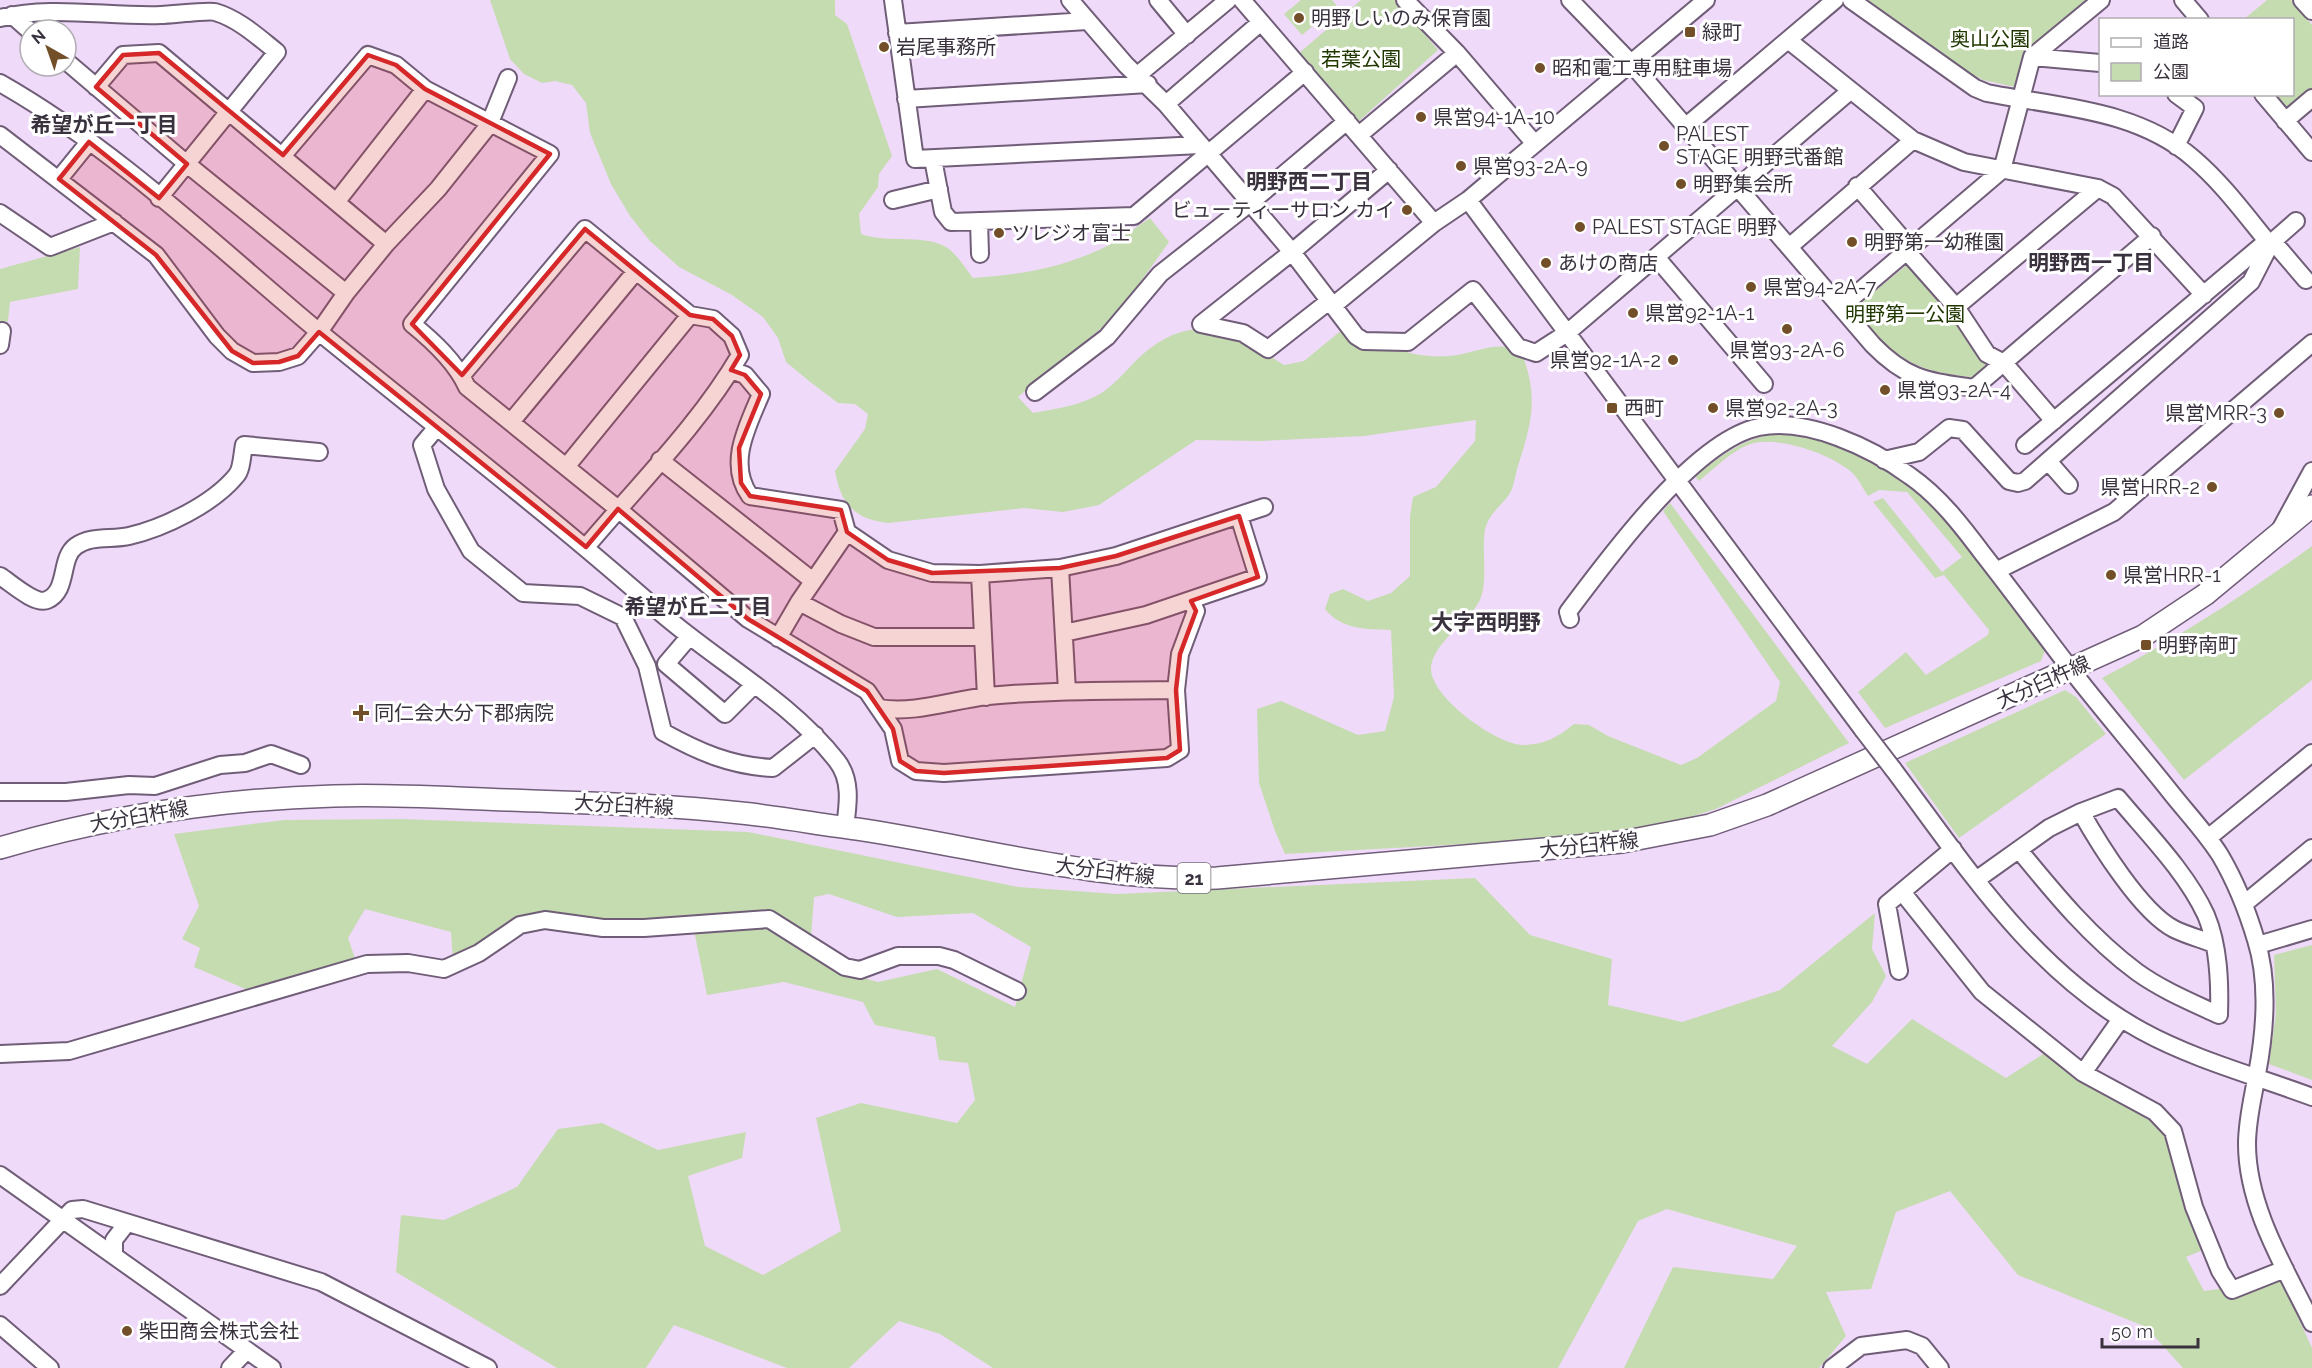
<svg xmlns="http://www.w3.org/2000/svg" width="2312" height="1368" font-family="Raleway,'Noto Sans JP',sans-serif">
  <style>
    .green { fill: #c5dcb0 }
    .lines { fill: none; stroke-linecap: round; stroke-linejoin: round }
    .minor-casing { stroke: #705d78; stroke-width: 20 }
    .major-casing { stroke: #705d78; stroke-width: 24 }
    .minor { stroke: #fff; stroke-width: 16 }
    .major { stroke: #fff; stroke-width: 21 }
    .minor-bridge-casing { stroke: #705d78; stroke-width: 20; stroke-linecap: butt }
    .minor-bridge { stroke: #fff; stroke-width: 16 }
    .marked { fill: #d62828; fill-opacity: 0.2; stroke: #d62828; stroke-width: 4.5; stroke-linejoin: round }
    .poi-dot { fill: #734f29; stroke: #fff; stroke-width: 2 }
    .labels { text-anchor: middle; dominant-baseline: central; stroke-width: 6; stroke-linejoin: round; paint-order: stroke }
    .shield { fill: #fff; stroke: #746f77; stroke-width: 1.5 }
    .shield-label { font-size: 18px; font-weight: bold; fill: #39313d }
    .poi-label { font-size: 20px; fill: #39313d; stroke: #fff; text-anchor: start }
    .park-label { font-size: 20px; fill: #203700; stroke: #fff }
    .street-label { font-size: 20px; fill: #39313d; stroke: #fff }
    .neighbourhood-label { font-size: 21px; font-weight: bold; fill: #39313d; stroke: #fff }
    .quarter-label { font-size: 22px; font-weight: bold; fill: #39313d; stroke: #fff }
  </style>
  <rect width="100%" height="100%" fill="#f0daf9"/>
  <path class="green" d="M490,0H835V15L847,24L892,156L879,174L878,187L859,214L861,234C887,244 928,233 949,249C958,256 966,269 973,278C1017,275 1057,269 1099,250C1117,242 1133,229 1150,218L1169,242L1116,316L1018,397L1033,413C1056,409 1083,405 1103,392C1119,381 1129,366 1143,354C1196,309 1234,332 1284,365L1304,361L1343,329C1376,343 1412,359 1449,356C1474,354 1496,339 1521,351C1539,396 1532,422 1518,466C1515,475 1514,489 1508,496C1500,507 1488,515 1485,530C1481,551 1489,582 1479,602C1467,623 1433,643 1431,668C1430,697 1498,746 1525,745C1546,744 1558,737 1574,724L1589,725L1608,736L1681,765L1697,758L1776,701L1780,682L1663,511L1670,503L1849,743L1716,809L1642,832L1595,837L1285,854L1275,831L1259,783L1257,709L1281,701L1358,735L1385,731L1394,697L1391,630C1366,629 1342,630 1325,609L1330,594L1343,589L1368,601L1391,593L1410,576V516L1413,497L1436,487L1475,441L1476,420L1364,436L1260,441L1196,440L1099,505L1063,512L1024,508L888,523C855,519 841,505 835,471L865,429L868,414L855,404L838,403L809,381L786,362L778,338L763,317L732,295L679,267L650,241L630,216L611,184L590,133L586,103L572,85L555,81L542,83L524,74L510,59Z
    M1301,0H1332L1337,6L1302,35L1284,14Z
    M1361,0H1396L1438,50L1359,121L1353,122L1298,54Z
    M1868,0H2086L2028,50L2019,84L2015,87L1983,80L1958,67Z
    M2267,0H2291L2312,25V95L2285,113L2270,95L2292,94V20H2243Z
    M80,247L78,289L10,302L8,321L0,324V269Z
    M1909,263L1992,362L1979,378C1913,372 1895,359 1852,310Z
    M1778,434C1914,445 1971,553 2045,650L2041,661L1885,728L1858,692L1906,652L1926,675L1988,635L1989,630L1944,575L1935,578L1873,502L1883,498L1942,572L1962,557L1907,492L1879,490L1868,496C1862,487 1858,477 1849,470C1828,453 1774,434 1748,445C1730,452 1714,469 1699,481L1695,476C1721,456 1744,437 1778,434Z
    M2312,546V680L2184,780L2102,678C2176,639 2245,595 2312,546Z
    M2065,690L2076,697L2106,734L1959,838L1905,763Z
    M402,819L748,832L1018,887L1117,894L1475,878L1530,935L1612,959L1608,1005L1682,1022L1780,990L1875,913L1872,949L1886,976L1872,1002L1832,1046L1867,1064L1912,1019L2006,1078L2043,1054L2136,1108L2170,1131L2208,1248L2186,1257L2204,1291L2281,1280L2312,1348V1368H2183L2146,1327L2018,1275L1950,1191L1896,1212L1871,1289L1826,1292L1846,1336L1819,1368H1624L1673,1267L1773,1279L1797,1246L1667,1209L1638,1221L1558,1368H993L940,1334L899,1321L849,1368H787L674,1325L646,1368H557L396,1272L401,1215L444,1220L517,1187L558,1129L602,1123L658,1150L746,1132L742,1158L688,1176L705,1246L763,1275L841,1231L816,1118L861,1103L957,1123L975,1100L968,1063L939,1060L935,1037L875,1025L863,1002L784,982L707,995L694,930L771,924L845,973L878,982L937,969L1015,1007L1031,947L973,913L897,917L829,894L814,897L811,938L768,914L645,925L558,919L453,961L451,932L365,909L348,938L357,964L255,993L194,967L200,948L182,939L199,906L174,834L284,820Z
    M2312,945V1080L2269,1064L2276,1013L2274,955Z"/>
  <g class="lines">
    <g class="minor-casing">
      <path id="minor" d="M893,0L915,159L1200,145
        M1070,0L1126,65L1166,104L1292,252L1356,336L1364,341L1408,342L1473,290L1518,347L1536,353L1567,333L1850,91
        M1158,0L1187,35
        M1242,0L1434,223
        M1405,0L1457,53L1535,144
        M1570,0L1631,63L1873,345C1907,380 1928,381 1974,388L2152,236
        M1851,0L1975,88L1987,93C2057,107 2137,109 2194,159C2222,183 2244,213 2267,241L2276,245L2306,280
        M2183,0L2200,20
        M2302,0L2312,11
        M12,15L30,31
        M0,18C51,5 108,17 161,15C171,15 208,10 215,12C239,19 258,37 277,52L159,198
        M897,33L1087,21
        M1788,40L1913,140L1964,162L2098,188L2113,196L2204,295
        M2032,57L2100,63
        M66,61L187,164L346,293
        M1139,74L1228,0
        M0,83C116,149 215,245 318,331C433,425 550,515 661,613C719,663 790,701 837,761C852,780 848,805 845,827
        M96,87L123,55L159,53L386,244
        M2176,94L2195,108L2176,146
        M2263,94L2312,152
        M906,99L1148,84
        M1166,104L1261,22
        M2285,121L2312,98
        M1685,127L1835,0
        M0,135L156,255L217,336L232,351L253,363L279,362L298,356L319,332L346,293L386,244L438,189L489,125L508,78
        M1359,135L1457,53
        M283,155L368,55L396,65L425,89L550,154L412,324C433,341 456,362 467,387L618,509L748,619L867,691L893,729L900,761L916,771L944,773L1167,758L1180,750L1176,690L1180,654L1196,611L1191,601
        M933,159L943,212L951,222L1134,216L1305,72
        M1389,170L1292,252L1201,324L1243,333L1268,349L1324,305H1334L1434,223L1468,200L1706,0
        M59,179L89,142
        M1857,186L1906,243L1910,255L1956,307L1987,354L2004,363L2054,421
        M893,200L939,189
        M1468,200L1863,730
        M337,201L425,89
        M0,213L50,247L114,222
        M979,221L980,254
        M1789,247L1913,140
        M1656,257L1764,384
        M1841,307L2002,170L2032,57L2101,0
        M1956,307L2098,188
        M0,345L2,331
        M731,370L745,375L761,394C747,427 727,464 750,496L841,510L847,532L799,602L778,638
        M462,375L585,229L690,315L713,319L732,336L740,355C699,425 638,485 586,547
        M1035,392L1107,337L1160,274L1250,203L1347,121
        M511,422L636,271
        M437,427L422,445L436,489L471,551L523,593L580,596L623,617L647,666L663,732C699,752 731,766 773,768L815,735
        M2025,445L2267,241
        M660,460L813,581
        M1884,460L1919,452L1949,428L1963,430L2009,481L2018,483L2025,481L2251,282L2271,243L2296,221
        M2048,461L2069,485
        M566,467L690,315
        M2280,530L2312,471
        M847,532L888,560L932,573L980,574L1060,568L1116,556L1264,507
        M1060,568L1067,691
        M1996,571L2114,512L2312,343
        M980,574L986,697
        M0,576C11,583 35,605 47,600C69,591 59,558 76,546C91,535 112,540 129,536C164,528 213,504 236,476C242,470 242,454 244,445L319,452
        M799,602L841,624L874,637H983
        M1570,619L1568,612C1607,560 1694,440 1759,427C1807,417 1872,448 1910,476C1939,496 1962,526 1983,554C2012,591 2040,629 2069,667C2102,710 2138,751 2172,794C2188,814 2206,833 2220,855C2236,882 2247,910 2256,940C2269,981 2265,1032 2257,1074C2253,1097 2247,1120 2247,1144C2247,1207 2285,1268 2312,1323
        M1064,633L1146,615L1258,577L1239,516
        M689,637L666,664L725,714L753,686
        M879,708C915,714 952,700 988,696C1050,690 1113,691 1176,690
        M1893,769C1966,866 2032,971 2142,1031C2195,1060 2256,1076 2312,1097
        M0,792H66L129,785L155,786L220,765L245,763L271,754L301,765
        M2081,812C2099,844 2141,912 2174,929C2186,935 2201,939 2214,944
        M2208,838L2312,753
        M1976,880L2049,828L2081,812L2118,798C2148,834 2186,872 2206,915C2219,946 2220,983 2219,1015C2191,1002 2162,990 2137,972C2091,938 2055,894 2019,850
        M1903,893L1982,992L2083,1073L2121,1019
        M2244,904L2312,848
        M2258,945L2312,929
        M1899,971L1887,904L1953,849
        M0,1054L69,1051L367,964L408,963L444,969L479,953L520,925L545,920L603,928H644L769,919L845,967L860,970L898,956H939L954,960L1017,991
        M2083,1073L2155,1112L2173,1131L2194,1207L2220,1271L2232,1290L2285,1269
        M0,1175L272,1368
        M114,1255V1240L127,1223
        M0,1286L72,1210L83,1209L321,1282L488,1368
        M0,1325L50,1368
        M230,1368L247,1350
        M1832,1368L1861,1346L1907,1340L1922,1346L1940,1368"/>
    </g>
    <g class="major-casing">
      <path id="major" d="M0,848C109,816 220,799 334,796C392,794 449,798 507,800C585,803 663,804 741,813C780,817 818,824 857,829C978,847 1094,881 1217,878L1622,842L1710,825L1767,805L2143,636L2206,594L2312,506"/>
    </g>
    <use href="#minor" class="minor"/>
    <use href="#major" class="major"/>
    <g class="minor-bridge-casing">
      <path id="minor-bridge" d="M1863,730L1893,769"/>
    </g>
    <use href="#minor-bridge" class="minor-bridge"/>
  </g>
  <path class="marked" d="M159,53L283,155L368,55L396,65L425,89L550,154L412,324L462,375L585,229L690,315L713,319L732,336L740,355L731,370L745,375L761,394L739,448L741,483L750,496L841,510L847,532L888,560L932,573L1060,568L1116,556L1239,516L1258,577L1191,601L1196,611L1180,654L1176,690L1180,750L1167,758L944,773L916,771L900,761L893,729L867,691L748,619L618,509L586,547L319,332L298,356L279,362L253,363L232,351L156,255L59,179L89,142L159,198L187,164L96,87L123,55Z"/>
  <g class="poi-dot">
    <circle cx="1299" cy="18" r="6"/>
    <rect x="1684" y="26" width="12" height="12" rx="3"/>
    <circle cx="884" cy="47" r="6"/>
    <circle cx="1540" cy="68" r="6"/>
    <circle cx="1421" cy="117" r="6"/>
    <circle cx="1664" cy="146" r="6"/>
    <circle cx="1461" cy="166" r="6"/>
    <circle cx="1681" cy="184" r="6"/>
    <circle cx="1407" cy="210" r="6"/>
    <circle cx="1580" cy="227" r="6"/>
    <circle cx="999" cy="233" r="6"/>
    <circle cx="1852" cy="242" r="6"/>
    <circle cx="1546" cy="263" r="6"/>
    <circle cx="1751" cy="287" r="6"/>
    <circle cx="1633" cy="313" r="6"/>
    <circle cx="1787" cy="329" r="6"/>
    <circle cx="1673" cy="360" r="6"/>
    <circle cx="1885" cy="390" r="6"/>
    <rect x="1606" y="402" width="12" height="12" rx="3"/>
    <circle cx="1713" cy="408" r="6"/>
    <circle cx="2279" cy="413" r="6"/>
    <circle cx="2212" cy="487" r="6"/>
    <circle cx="2111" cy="575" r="6"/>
    <rect x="2140" y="639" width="12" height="12" rx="3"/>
    <path d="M358 704h6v6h6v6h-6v6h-6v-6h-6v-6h6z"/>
    <circle cx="127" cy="1331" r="6"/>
  </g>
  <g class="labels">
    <rect class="shield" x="1177.5" y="863" width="33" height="30" rx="4.5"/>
    <g class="shield-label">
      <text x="1194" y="878">21</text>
    </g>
    <g class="poi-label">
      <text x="1311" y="18">明野しいのみ保育園</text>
      <text x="1702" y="32">緑町</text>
      <text x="896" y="47">岩尾事務所</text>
      <text x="1552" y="68">昭和電工専用駐車場</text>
      <text x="1433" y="117">県営94-1A-10</text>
      <text x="1676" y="134">PALEST<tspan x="1676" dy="23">STAGE 明野弐番館</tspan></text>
      <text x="1473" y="166">県営93-2A-9</text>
      <text x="1693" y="184">明野集会所</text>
      <text x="1395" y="210" text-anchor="end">ビューティーサロン カイ</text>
      <text x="1592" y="227">PALEST STAGE 明野</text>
      <text x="1011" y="233">ソレジオ富士</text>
      <text x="1864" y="242">明野第一幼稚園</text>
      <text x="1558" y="263">あけの商店</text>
      <text x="1763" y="287">県営94-2A-7</text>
      <text x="1645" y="313">県営92-1A-1</text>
      <text x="1787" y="350" text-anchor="middle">県営93-2A-6</text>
      <text x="1661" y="360" text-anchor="end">県営92-1A-2</text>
      <text x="1897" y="390">県営93-2A-4</text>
      <text x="1624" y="408">西町</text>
      <text x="1725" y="408">県営92-2A-3</text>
      <text x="2267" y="413" text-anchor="end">県営MRR-3</text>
      <text x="2200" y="487" text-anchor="end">県営HRR-2</text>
      <text x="2123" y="575">県営HRR-1</text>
      <text x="2158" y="645">明野南町</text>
      <text x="374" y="713">同仁会大分下郡病院</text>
      <text x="139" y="1331">柴田商会株式会社</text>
    </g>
    <g class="park-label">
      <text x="1990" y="39">奥山公園</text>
      <text x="1361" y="59">若葉公園</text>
      <text x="1905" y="314">明野第一公園</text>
    </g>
    <g class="street-label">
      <text transform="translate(2043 682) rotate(-24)">大分臼杵線</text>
      <text transform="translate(624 805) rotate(3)">大分臼杵線</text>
      <text transform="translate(139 816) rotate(-10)">大分臼杵線</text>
      <text transform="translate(1589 845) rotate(-6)">大分臼杵線</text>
      <text transform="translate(1105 871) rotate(7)">大分臼杵線</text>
    </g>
    <g class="neighbourhood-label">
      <text x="104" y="124">希望が丘一丁目</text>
      <text x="1309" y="181">明野西二丁目</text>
      <text x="2091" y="262">明野西一丁目</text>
      <text x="698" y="606">希望が丘二丁目</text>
    </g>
    <g class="quarter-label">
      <text x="1486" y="622">大字西明野</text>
    </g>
  </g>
  <rect x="2099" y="18" width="195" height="78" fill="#ffffff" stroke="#b0adb1" stroke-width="1.5"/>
  <rect x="2111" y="38" width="30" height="9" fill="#ffffff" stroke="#b0adb1" stroke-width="1.5"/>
  <text x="2153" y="48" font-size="18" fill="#39313d">道路</text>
  <rect x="2111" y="63" width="30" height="18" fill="#c5dcb0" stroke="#b0adb1" stroke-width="1.5"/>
  <text x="2153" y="78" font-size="18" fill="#39313d">公園</text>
  <g transform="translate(48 48) rotate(320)"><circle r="28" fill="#ffffff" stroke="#b0adb1" stroke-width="1.5"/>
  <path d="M0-4.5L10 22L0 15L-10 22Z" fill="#734f29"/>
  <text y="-9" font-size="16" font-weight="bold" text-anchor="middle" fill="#39313d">N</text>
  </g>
  <path d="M2102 1338v9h96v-9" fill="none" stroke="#39313d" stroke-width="3"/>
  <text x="2111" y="1338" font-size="18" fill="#39313d" stroke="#ffffff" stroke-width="4.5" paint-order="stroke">50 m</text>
</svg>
